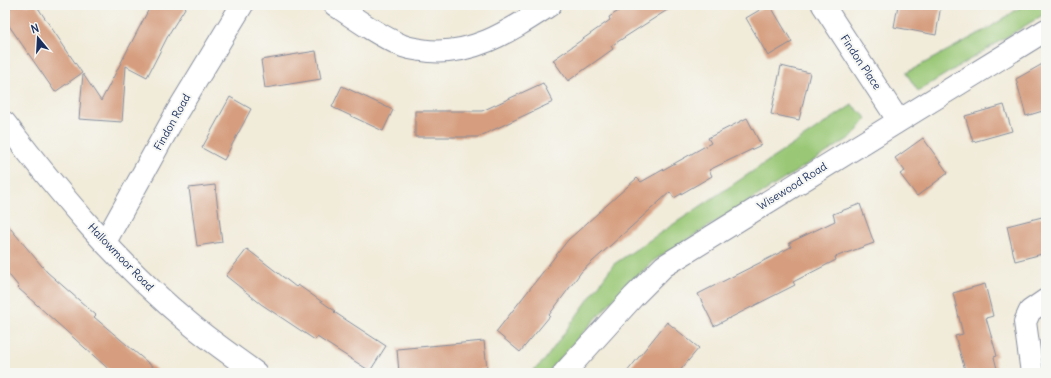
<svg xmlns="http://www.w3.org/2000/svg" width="1051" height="378" font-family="Delius,sans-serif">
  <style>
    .green { fill: #99c775; stroke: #5a7b6a }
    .building { fill: #d69e7f }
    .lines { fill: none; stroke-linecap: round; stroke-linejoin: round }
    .minor-casing { stroke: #868d9c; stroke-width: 24 }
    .tertiary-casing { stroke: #868d9c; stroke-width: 24 }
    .minor { stroke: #fff; stroke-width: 22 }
    .tertiary { stroke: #fff; stroke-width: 22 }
    .labels { text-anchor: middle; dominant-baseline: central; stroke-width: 4; stroke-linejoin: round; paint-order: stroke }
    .street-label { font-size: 11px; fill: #1b2f5e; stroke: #f6f6f2 }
  </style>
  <rect width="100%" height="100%" fill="#f6f6f2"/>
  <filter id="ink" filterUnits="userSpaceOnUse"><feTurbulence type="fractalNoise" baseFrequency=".025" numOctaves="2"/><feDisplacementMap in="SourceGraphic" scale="8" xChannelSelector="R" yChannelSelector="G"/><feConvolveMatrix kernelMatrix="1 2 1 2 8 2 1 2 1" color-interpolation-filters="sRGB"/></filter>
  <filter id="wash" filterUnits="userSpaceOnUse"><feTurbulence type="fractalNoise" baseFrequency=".012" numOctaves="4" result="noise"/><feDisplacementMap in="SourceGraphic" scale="16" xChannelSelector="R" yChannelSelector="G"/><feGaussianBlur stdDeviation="0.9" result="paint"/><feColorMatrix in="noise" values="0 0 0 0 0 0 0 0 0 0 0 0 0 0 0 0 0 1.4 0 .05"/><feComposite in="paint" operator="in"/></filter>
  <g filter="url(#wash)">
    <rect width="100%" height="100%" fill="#f1ebd9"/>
    <path class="green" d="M1024,5H1046V13L918,91L906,73L989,28Z
      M852,105L867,118L853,136L653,261L618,294L547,373H530L544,361L614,264Z"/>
    <g id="blocks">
      <path class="building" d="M15,5H36L82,73L55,92L5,20V12Z
        M151,5H187L170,32L147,77L126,66L122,122L79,119L83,74L101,101Z
        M628,5H675L611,46L613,49L568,81L553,60L610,20L609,17Z
        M768,5H770L792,42L768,56L746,18Z
        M898,5H941L936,35L894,27Z
        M316,51L321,79L265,88L261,60Z
        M1046,62V110L1026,116L1016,79Z
        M781,66L810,73L799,120L771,114Z
        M543,83L553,102L478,137H415V111H482Z
        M342,86L393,110L383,131L332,107Z
        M230,97L251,109L224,160L202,148Z
        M1004,105L1012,131L973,142L965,116Z
        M747,118L761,145L709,170L712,176L674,198L670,192L582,271L549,315L550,316L520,352L496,332L568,240L637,178L641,182L711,143L708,138Z
        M923,138L948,173L917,196L900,174L905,171L895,158Z
        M215,185L222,242L197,246L189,188Z
        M860,204L874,243L835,257L836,260L793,282L795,285L714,326L698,294L791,247L789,243L835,221L833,214Z
        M1046,216V253L1015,261L1007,226Z
        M5,222L47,272L96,315L94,317L160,373H113L18,288L19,287L5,270Z
        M247,249L296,287L298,285L335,311L334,312L386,346L370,371L317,337L315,340L261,304L226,276Z
        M985,284L993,316L986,318L997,356L994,357L998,373H966L955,336L963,334L953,293Z
        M667,322L699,348L678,373H626Z
        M484,341L487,369L448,373H399L397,349Z"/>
    </g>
  </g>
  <g filter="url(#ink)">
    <use href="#blocks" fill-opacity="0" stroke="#868d9c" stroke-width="1"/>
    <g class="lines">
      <g class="minor-casing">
        <path id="minor" d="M335,5C357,20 378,35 403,46C408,48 415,49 421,50C470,58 510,31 550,5
          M823,5L898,120
          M105,242L177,112L242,5
          M564,373L634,296L664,266L1046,30
          M1032,373L1025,322L1030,311L1046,300"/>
      </g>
      <g class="tertiary-casing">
        <path id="tertiary" d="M5,123C59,193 119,265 188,322C209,340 233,356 256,373"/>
      </g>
      <use href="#minor" class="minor"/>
      <use href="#tertiary" class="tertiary"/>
    </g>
  </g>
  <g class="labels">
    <g class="street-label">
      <text transform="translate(861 62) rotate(56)">Findon Place</text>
      <text transform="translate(172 122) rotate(-61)">Findon Road</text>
      <text transform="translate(792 186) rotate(-32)">Wisewood Road</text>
      <text transform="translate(121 257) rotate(46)">Hallowmoor Road</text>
    </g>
  </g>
  <rect width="1051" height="378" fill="none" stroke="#f6f6f2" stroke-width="20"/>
  <g transform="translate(38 38) rotate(342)" stroke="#f6f6f2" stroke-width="3" paint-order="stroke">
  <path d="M0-3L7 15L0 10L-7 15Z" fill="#1b2f5e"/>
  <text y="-6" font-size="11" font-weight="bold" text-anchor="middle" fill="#1b2f5e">N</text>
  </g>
</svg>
